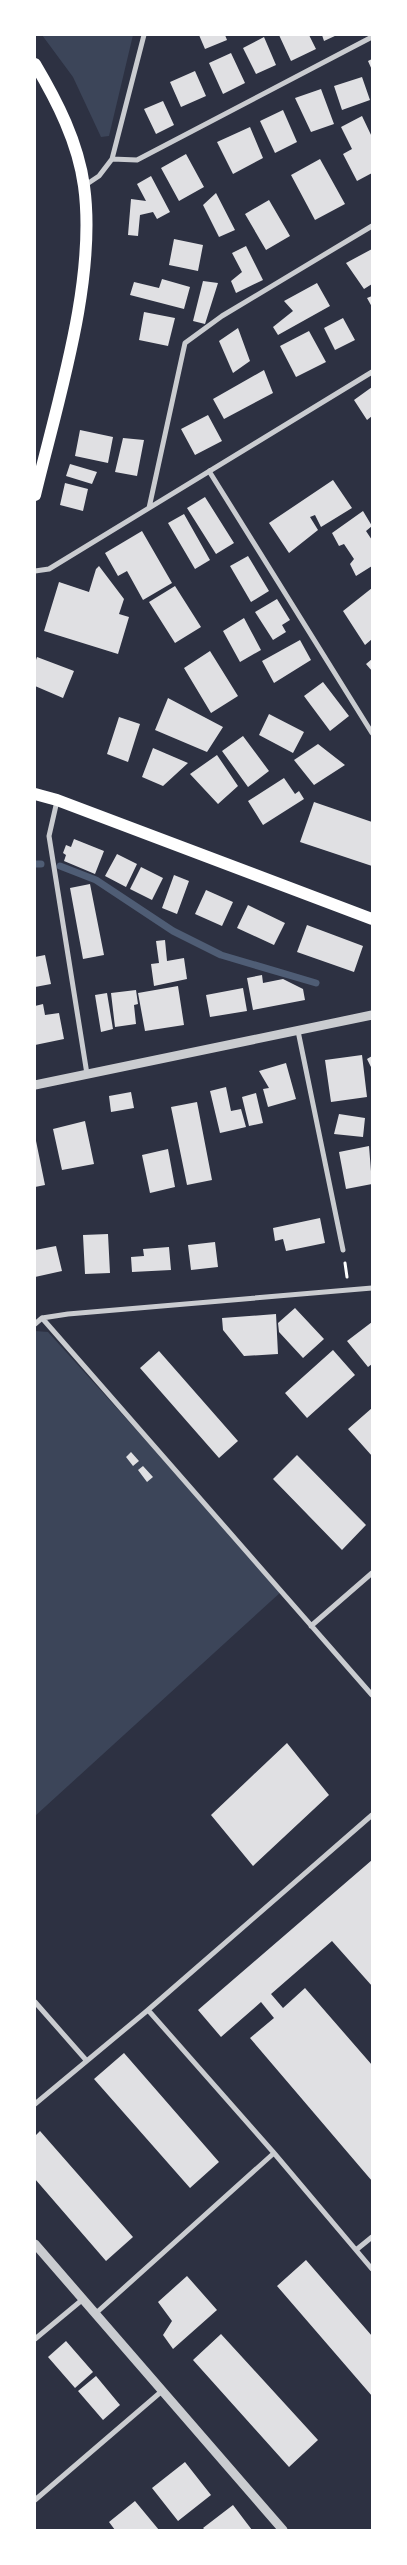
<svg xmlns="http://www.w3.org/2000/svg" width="407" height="2565" font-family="Karla,sans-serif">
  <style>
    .green { fill: #3c4559 }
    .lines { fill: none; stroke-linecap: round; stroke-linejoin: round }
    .stream { stroke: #4f5d75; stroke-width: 7 }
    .building { fill: #e0e0e3 }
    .path { stroke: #fff; stroke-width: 3 }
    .minor { stroke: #caccd0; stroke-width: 5 }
    .tertiary { stroke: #caccd0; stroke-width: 9 }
    .primary { stroke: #fff; stroke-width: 12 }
  </style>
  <rect width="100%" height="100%" fill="#2d3142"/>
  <path class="green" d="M42,35H133L109,136L101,137L73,77Z
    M35,1331L48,1332L282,1591L35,1816Z"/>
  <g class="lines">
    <path class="stream" d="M35,864H41
      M60,866L96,880L173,931L221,955L316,983"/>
  </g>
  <path class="building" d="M199,35H225L227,40L205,49Z
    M279,35H309L316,49L291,61Z
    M322,35H337L324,41Z
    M264,37L276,65L256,74L243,48Z
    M231,53L245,83L223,94L209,63Z
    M372,59V70L368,61Z
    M195,71L206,96L181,107L170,82Z
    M362,77L370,100L342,110L334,86Z
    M321,89L334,124L311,132L295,98Z
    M163,101L174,125L156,134L144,109Z
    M283,110L297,142L275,153L260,121Z
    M362,116L372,137V173L357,181L343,154L352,149L341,127Z
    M250,127L263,158L233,174L217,142Z
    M186,154L204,187L179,201L161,168Z
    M320,159L345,204L315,220L291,175Z
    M151,176L170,212L157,219L153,212L140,215L138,236L128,235L131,199L146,201L137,184Z
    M216,193L235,230L219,237L203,205Z
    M269,200L290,236L266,250L245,214Z
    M174,239L203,245L198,271L169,265Z
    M246,246L263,280L236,293L231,281L242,272L232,253Z
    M372,249V284L364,289L346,263Z
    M162,279L190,287L184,309L130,295L134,282L159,288Z
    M203,281L218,283L205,324L193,321Z
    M317,283L330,306L278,335L273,327L293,311L284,301Z
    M372,296V307L367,298Z
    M144,312L175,318L168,346L139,340Z
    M343,318L355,340L335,350L324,328Z
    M238,328L250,361L233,373L219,341Z
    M309,331L326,362L296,377L280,346Z
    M264,370L273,393L224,419L213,399Z
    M372,387V416L367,420L354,400Z
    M208,415L222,441L195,455L181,429Z
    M80,430L113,437L108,463L75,456Z
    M123,438L144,440L137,476L115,472Z
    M70,464L97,472L92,484L66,476Z
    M333,480L352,508L321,527L315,515L310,517L318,530L289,553L269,523Z
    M65,483L88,489L83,511L60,505Z
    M205,497L234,543L216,554L187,508Z
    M363,511L372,526L366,531L372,540V566L356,576L350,564L354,559L344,544L339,546L332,533Z
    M184,514L210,560L195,569L168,523Z
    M142,531L172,583L143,600L127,571L118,576L105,553Z
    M248,556L269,591L251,602L230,566Z
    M99,566L124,599L119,614L129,617L118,654L44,631L59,582L89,592L96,569Z
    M175,586L201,627L175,643L149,602Z
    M372,588V639L365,645L343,611Z
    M277,599L290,620L282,625L286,632L273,640L255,612Z
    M244,618L261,650L240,662L223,631Z
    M300,640L311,660L274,683L262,661Z
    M210,651L238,696L211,713L184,668Z
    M37,657L74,671L63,698L35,686V663Z
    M372,659V671L366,664Z
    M323,682L349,716L330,731L304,696Z
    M168,698L223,727L207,752L155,730Z
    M269,714L304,732L293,753L259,735Z
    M119,717L140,724L128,762L107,754Z
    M243,736L269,771L248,787L222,751Z
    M318,744L345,765L314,785L294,760Z
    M153,748L188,763L163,786L142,777Z
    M217,755L238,786L218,804L190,774Z
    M284,778L295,794L299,791L304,799L263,825L248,801Z
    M314,802L372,822V866L300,842Z
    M74,839L104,851L95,874L64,861L66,855L63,853L66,845L71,847Z
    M117,854L137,864L126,887L105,876Z
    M141,867L163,878L152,900L130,889Z
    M174,875L189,881L177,914L162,908Z
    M90,884L104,955L83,959L70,888Z
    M206,890L233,902L222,926L195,914Z
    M248,905L285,923L274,945L237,928Z
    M307,925L363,946L354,972L297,952Z
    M165,940L167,961L184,958L187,979L154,986L151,964L159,963L156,941Z
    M45,955L51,984L35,987V957Z
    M262,975L263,983L283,979L303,989L305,1000L253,1010L247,978Z
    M178,986L184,1025L145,1031L138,993Z
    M243,988L247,1011L210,1017L206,995Z
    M136,990L138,1004L134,1005L136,1024L115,1027L111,993Z
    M107,993L113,1029L101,1032L95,995Z
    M43,1004L45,1015L59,1013L64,1039L35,1045V1006Z
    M362,1055L367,1097L331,1102L325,1060Z
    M372,1056V1069L367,1059Z
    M286,1063L296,1099L268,1107L263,1089L269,1088L259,1071Z
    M226,1087L231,1111L241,1109L246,1127L220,1133L210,1091Z
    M131,1092L134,1108L111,1112L109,1096Z
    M256,1093L263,1123L249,1126L242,1097Z
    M197,1102L212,1180L187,1185L171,1107Z
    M339,1114L365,1118L363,1137L334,1134Z
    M85,1121L94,1164L62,1170L53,1129Z
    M35,1136L45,1185L35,1187Z
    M369,1146L372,1184L346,1189L339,1152Z
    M168,1149L175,1187L150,1193L142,1155Z
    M320,1218L325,1243L286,1251L283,1239L275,1241L273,1228Z
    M108,1234L110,1273L85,1274L83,1235Z
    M215,1242L218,1267L191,1270L188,1245Z
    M56,1246L62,1271L35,1277V1250Z
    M169,1247L171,1270L132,1272L131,1257L144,1256L143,1249Z
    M295,1308L324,1339L303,1358L279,1332L278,1323Z
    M276,1314L278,1354L244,1356L223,1330L222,1318Z
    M372,1322V1364L368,1367L347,1341Z
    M333,1350L355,1375L307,1418L285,1393Z
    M159,1351L238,1441L219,1458L140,1368Z
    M372,1408V1456L348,1429Z
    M131,1452L139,1461L133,1466L126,1457Z
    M297,1455L366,1525L342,1550L273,1479Z
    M143,1466L153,1477L147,1482L138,1470Z
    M287,1743L329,1795L253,1866L211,1815Z
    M372,1860V1986L332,1941L271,1994L283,2008L305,1988L372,2065V2181L250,2038L274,2018L261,2002L221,2037L198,2010Z
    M124,2053L219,2162L190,2188L94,2079Z
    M40,2131L133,2237L106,2261L35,2179V2136Z
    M306,2260L372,2336V2396L277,2286Z
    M187,2276L217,2310L173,2349L163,2335L172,2321L158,2302Z
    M221,2334L318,2440L289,2467L193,2360Z
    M66,2341L93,2372L75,2388L48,2357Z
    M96,2376L120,2405L103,2420L78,2391Z
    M185,2462L211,2495L178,2521L152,2488Z
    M135,2501L159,2530H115L109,2522Z
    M233,2505L252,2530H205L203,2528Z"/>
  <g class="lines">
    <path class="path" d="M345,1263L347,1277"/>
    <path class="minor" d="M112,159L137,160L372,37
      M84,186L99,176L112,159L144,35
      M209,471L372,733
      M149,508L185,343L222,316L372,226
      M35,571L49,569L372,372
      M57,801L49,836L87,1074
      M298,1031L343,1250
      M372,1288L68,1314L42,1318L372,1695
      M35,1324L42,1318
      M311,1626L372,1573
      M35,2002L86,2060
      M148,2010L274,2153L372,2269
      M35,2104L148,2010L372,1815
      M356,2250L372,2237
      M95,2314L274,2153
      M35,2339L82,2300
      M35,2500L162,2391"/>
    <path class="tertiary" d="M35,1085L372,1015
      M35,2244L283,2530"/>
    <path class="primary" d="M35,64C57,101 78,142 84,186C97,280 57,403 35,495
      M35,794L57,800L372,919"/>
  </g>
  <rect width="407" height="2565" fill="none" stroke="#ffffff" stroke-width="72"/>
</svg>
